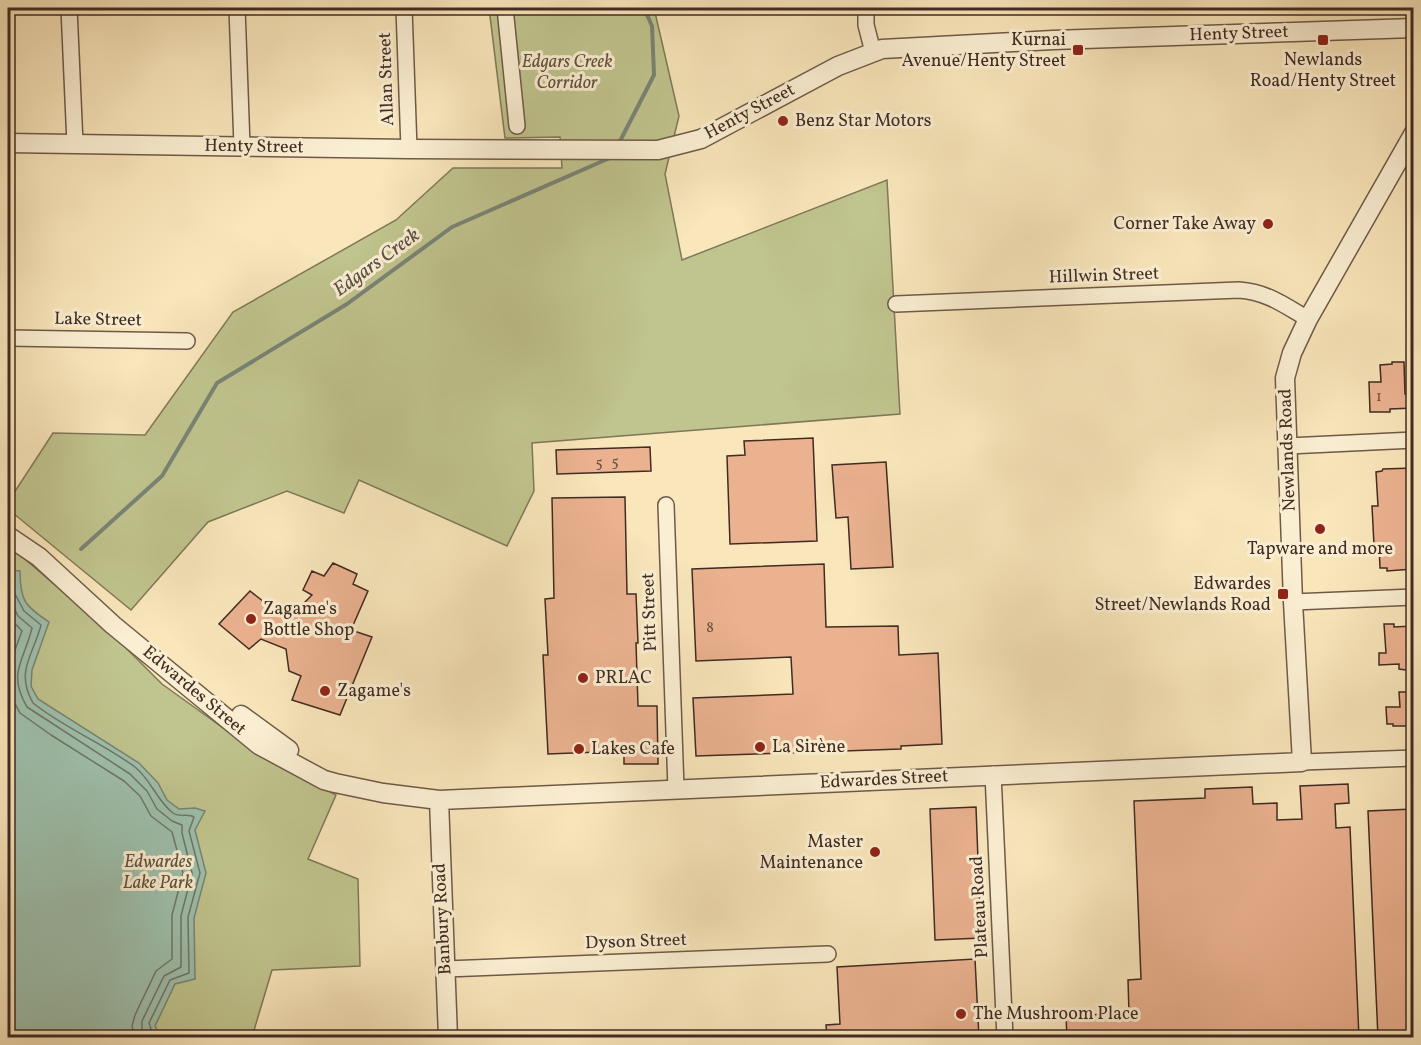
<svg xmlns="http://www.w3.org/2000/svg" width="1421" height="1045" font-family="Vollkorn,serif">
  <style>
    .green { fill: #c0c48e; stroke: #807858; stroke-width: 1.5 }
    .water { fill: #9ec0ad; stroke: #798475; stroke-width: 1.5 }
    .lines { fill: none; stroke-linecap: round; stroke-linejoin: round }
    .shore { stroke: #707668; stroke-width: 1.5 }
    .stream { stroke: #798475; stroke-width: 4 }
    .building { fill: #ebb290; stroke: #412b22; stroke-width: 1.5 }
    .minor-casing { stroke: #6f5a48; stroke-width: 18 }
    .tertiary-casing { stroke: #6f5a48; stroke-width: 21 }
    .minor { stroke: #fbefd3; stroke-width: 15 }
    .tertiary { stroke: #fbefd3; stroke-width: 18 }
    .poi-dot { fill: #8f2418; stroke: #fbefd3; stroke-width: 2 }
    .labels { text-anchor: middle; dominant-baseline: central; stroke-width: 6; stroke-linejoin: round; paint-order: stroke }
    .number-label { font-size: 15px; fill: #6c4d3e }
    .street-label { font-size: 18px; fill: #412b22; stroke: #fbefd3 }
    .poi-label { font-size: 18px; fill: #412b22; stroke: #fbefd3; text-anchor: start }
    .park-label { font-size: 18px; font-style: italic; fill: #61513d; stroke: #fbefd3 }
    .water-label { font-size: 20px; font-style: italic; fill: #585045; stroke: #fbefd3 }
  </style>
  <rect width="100%" height="100%" fill="#f9e6bb"/>
  <filter id="stains"><feTurbulence type="fractalNoise" baseFrequency=".00333" numOctaves="4"/><feColorMatrix values="0 0 0 0 .2 0 0 0 0 .09 0 0 0 0 .02 0 0 0 .5 -.17"/></filter>
  <radialGradient id="worn" r=".72"><stop offset=".6" stop-color="#630" stop-opacity="0"/><stop offset="1" stop-color="#630" stop-opacity=".3"/></radialGradient>
  <path class="green" d="M489,8H654L679,116L665,174L682,260L887,180L900,414L532,443L534,491L507,546L359,480L344,513L287,491L208,522L131,610L8,509V502L53,433L145,435L233,312L396,220L453,168H562L560,137L505,138Z
    M8,548L20,555L109,631L162,684L254,750L336,795L308,859L358,879L360,966L272,970L252,1037H8Z"/>
  <path class="water" d="M8,570L20,571C20,601 25,606 49,622L32,670L31,686L38,699L139,763L158,783L167,800L179,809L195,808L205,811L195,830L206,873L194,918L195,979L175,984L155,1026L161,1037H8Z"/>
  <g class="lines">
    <path class="shore" d="M8,576L14,578V592L24,611L41,625C33,656 15,671 33,703C64,728 103,743 135,767C152,781 157,801 173,813C180,818 188,813 194,817L189,831L200,873L188,917L189,973L170,980L149,1023L154,1038
      M8,595L18,616L32,628C24,661 7,673 27,707L130,774L147,791L157,809L172,821L182,825V833L192,873L181,916V967L164,976L142,1021V1029L145,1038
      M8,616L22,631L9,666L8,686L10,694L20,713L51,735L124,781L140,796L151,816L172,832L183,873L172,915V959L156,971L135,1015L132,1026L135,1038"/>
    <path class="stream" d="M618,145L654,75L652,26L644,8
      M81,549L162,476L217,383L347,304L452,227L612,157"/>
  </g>
  <path class="building" d="M1392,362H1404L1405,394H1413V408L1390,409V412H1370L1369,382H1381L1380,365L1392,364Z
    M813,438L817,541L730,544L727,456L745,455L744,441Z
    M650,447L651,471L557,474L556,450Z
    M886,462L893,567L851,569L848,517L836,518L832,465Z
    M1413,468V569L1387,571V568H1380L1379,545H1374L1372,506H1378L1376,472L1382,471L1383,469Z
    M625,497L627,594H636L638,643H636L638,706H657L658,764H624V751L548,754L543,655H548L545,599L554,598L552,498Z
    M333,563L357,574L353,584L368,591L351,630L372,637L340,715L292,700L301,676L289,671L286,649L261,639L249,649L219,624L250,591L278,613L283,606L295,612L312,595L303,590L312,571L324,576Z
    M824,564L826,627L898,626L899,655L938,653L942,744L901,746V749L696,756L693,698L793,694L791,657L696,661L692,569Z
    M1384,624H1394V627L1413,626V671L1399,669V664L1379,665V653H1386Z
    M1399,692H1413V726H1393V724H1387L1386,707H1400Z
    M1348,784L1349,803L1335,804L1336,828L1350,827L1359,1038H1067L1066,1016L1129,1013L1128,980L1141,979L1134,801L1205,798V789L1252,787L1253,804L1277,803V820L1302,819L1300,786Z
    M976,807L981,938L935,940L930,809Z
    M1413,809V1038H1378L1368,811Z
    M975,959L979,1038H827L826,1025L840,1024L837,967Z"/>
  <g class="lines">
    <g class="minor-casing">
      <path id="minor" d="M69,8L75,144
        M237,8L242,146
        M404,8L409,149
        M505,8L517,126
        M866,8V25L873,52
        M896,304L1239,290C1267,292 1284,305 1308,319
        M8,338L187,341
        M1288,446L1414,440
        M666,505L676,789
        M1293,602L1414,597
        M1302,762L1414,758
        M993,774L1005,1038
        M446,969L828,954"/>
    </g>
    <g class="tertiary-casing">
      <path id="tertiary" d="M8,143L409,149L658,150L701,139L838,66L882,49L1053,40L1414,28
        M8,536L39,557L113,625L259,745L324,780L335,783L383,793L439,800L1302,762L1293,602L1285,378L1292,353L1308,319L1414,133
        M241,715L289,750
        M439,800L448,1038"/>
    </g>
    <use href="#minor" class="minor"/>
    <use href="#tertiary" class="tertiary"/>
  </g>
  <g class="poi-dot">
    <rect x="1317" y="34" width="12" height="12" rx="3"/>
    <rect x="1072" y="44" width="12" height="12" rx="3"/>
    <circle cx="783" cy="121" r="6"/>
    <circle cx="1268" cy="224" r="6"/>
    <circle cx="1320" cy="529" r="6"/>
    <rect x="1277" y="588" width="12" height="12" rx="3"/>
    <circle cx="251" cy="619" r="6"/>
    <circle cx="583" cy="678" r="6"/>
    <circle cx="325" cy="691" r="6"/>
    <circle cx="760" cy="747" r="6"/>
    <circle cx="579" cy="749" r="6"/>
    <circle cx="875" cy="852" r="6"/>
    <circle cx="961" cy="1014" r="6"/>
  </g>
  <g class="labels">
    <g class="number-label">
      <text x="1379" y="397">1</text>
      <text x="615" y="462">5</text>
      <text x="599" y="463">5</text>
      <text x="710" y="628">8</text>
    </g>
    <g class="street-label">
      <text transform="translate(1239 34) rotate(-2)">Henty Street</text>
      <text transform="translate(387 79) rotate(-92)">Allan Street</text>
      <text transform="translate(750 112) rotate(-28)">Henty Street</text>
      <text transform="translate(254 147) rotate(1)">Henty Street</text>
      <text transform="translate(1104 276) rotate(-2)">Hillwin Street</text>
      <text transform="translate(98 320) rotate(1)">Lake Street</text>
      <text transform="translate(1288 450) rotate(-92)">Newlands Road</text>
      <text transform="translate(650 612) rotate(-92)">Pitt Street</text>
      <text transform="translate(194 691) rotate(40)">Edwardes Street</text>
      <text transform="translate(884 780) rotate(-3)">Edwardes Street</text>
      <text transform="translate(980 907) rotate(-93)">Plateau Road</text>
      <text transform="translate(443 919) rotate(-93)">Banbury Road</text>
      <text transform="translate(636 942) rotate(-2)">Dyson Street</text>
    </g>
    <g class="poi-label">
      <text x="1066" y="40" text-anchor="end">Kurnai<tspan x="1066" dy="21">Avenue/Henty Street</tspan></text>
      <text x="1323" y="60" text-anchor="middle">Newlands<tspan x="1323" dy="21">Road/Henty Street</tspan></text>
      <text x="795" y="121">Benz Star Motors</text>
      <text x="1256" y="224" text-anchor="end">Corner Take Away</text>
      <text x="1320" y="549" text-anchor="middle">Tapware and more</text>
      <text x="1271" y="584" text-anchor="end">Edwardes<tspan x="1271" dy="21">Street/Newlands Road</tspan></text>
      <text x="263" y="609">Zagame's<tspan x="263" dy="21">Bottle Shop</tspan></text>
      <text x="595" y="678">PRLAC</text>
      <text x="337" y="691">Zagame's</text>
      <text x="772" y="747">La Sirène</text>
      <text x="591" y="749">Lakes Cafe</text>
      <text x="863" y="842" text-anchor="end">Master<tspan x="863" dy="21">Maintenance</tspan></text>
      <text x="973" y="1014">The Mushroom Place</text>
    </g>
    <g class="park-label">
      <text x="567" y="62">Edgars Creek<tspan x="567" dy="21">Corridor</tspan></text>
      <text x="158" y="862">Edwardes<tspan x="158" dy="21">Lake Park</tspan></text>
    </g>
    <g class="water-label">
      <text transform="translate(377 263) rotate(-36)">Edgars Creek</text>
    </g>
  </g>
  <rect width="1421" height="1045" fill="none" stroke="#f9e6bb" stroke-width="30"/>
  <rect x="9" y="9" width="1403" height="1027" fill="none" stroke="#412b22" stroke-width="3"/>
  <rect x="15" y="15" width="1391" height="1015" fill="none" stroke="#412b22" stroke-width="1.5"/>
  <rect width="100%" height="100%" filter="url(#stains)"/>
  <rect width="100%" height="100%" fill="url(#worn)"/>
</svg>
